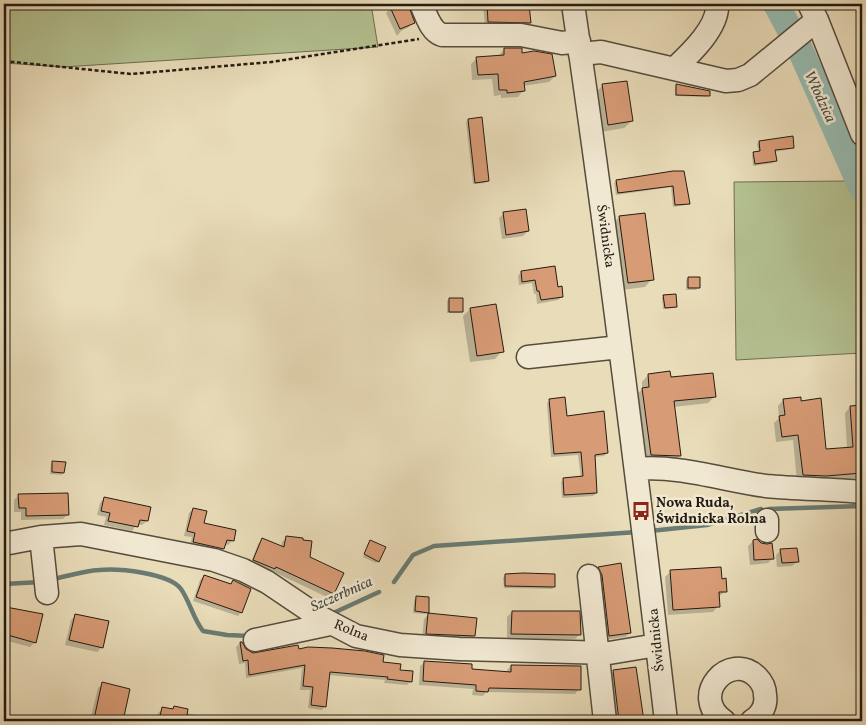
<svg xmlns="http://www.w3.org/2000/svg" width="866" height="725" font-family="Vollkorn,serif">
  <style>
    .green { fill: #b4c191; stroke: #6c6e52 }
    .shadow { fill: #0003 }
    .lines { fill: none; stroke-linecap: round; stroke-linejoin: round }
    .stream { stroke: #697b72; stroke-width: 4.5 }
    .river { stroke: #97bbb1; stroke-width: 26 }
    .building { fill: #d79b75; stroke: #241c13 }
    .minor-casing { stroke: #554c3c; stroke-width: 25 }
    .path { stroke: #241c13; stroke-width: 2.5; stroke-dasharray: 4 2.5; stroke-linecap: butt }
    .minor { stroke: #f1e8d2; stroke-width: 22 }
    .labels { text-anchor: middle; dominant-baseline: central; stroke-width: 5; stroke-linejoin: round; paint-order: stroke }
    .street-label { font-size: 14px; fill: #241c13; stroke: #f1e8d2 }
    .poi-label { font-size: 14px; font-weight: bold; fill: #241c13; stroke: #f1e8d2; text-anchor: start }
    .water-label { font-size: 15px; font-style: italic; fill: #464c42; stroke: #f1e8d2 }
  </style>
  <rect width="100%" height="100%" fill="#e9dcb9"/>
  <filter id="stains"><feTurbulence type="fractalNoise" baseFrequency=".004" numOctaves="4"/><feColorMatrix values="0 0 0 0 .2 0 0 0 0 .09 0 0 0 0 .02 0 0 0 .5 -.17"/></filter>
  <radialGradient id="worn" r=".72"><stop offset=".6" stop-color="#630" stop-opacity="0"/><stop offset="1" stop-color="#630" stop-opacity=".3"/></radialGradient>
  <path class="green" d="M4,4H371L378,47L63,67L4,63Z
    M848,181L862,192V353L736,360L734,182Z"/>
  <path class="shadow" d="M398,4H406L413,22L409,27L401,31L397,36L386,13L390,8Z
    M483,4H528L530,23L526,27L485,26Z
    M504,49L521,54L555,76L549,82L523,86V91L518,97L501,98V95L494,96L492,79L472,80L471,64L477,58L498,57Z
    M677,85L708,95L706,97L675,96V87Z
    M602,86L632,121L624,128L601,132L595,93Z
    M468,120L487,181L485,183L473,184L466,122Z
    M759,142L793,147L791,149L774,152L775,161L773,163L753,166L752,155L759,153L757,144Z
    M683,173L688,203L686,205L673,207L671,187L616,195L614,183L616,181Z
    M504,213L528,231L523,236L502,239L499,218Z
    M619,217L652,279L645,287L621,290L612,225Z
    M521,272L557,288L562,297L558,300L537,304L536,294H534L532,283L519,285L518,276Z
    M688,278L698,288L696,290H686V280Z
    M664,296L676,306L674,308L663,309L662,298Z
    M449,299L462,311L460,313H447V301Z
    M470,309L502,351L495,359L470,362L463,316Z
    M648,375L670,379L715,396L708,403L674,407L680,456L673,462H644L636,396L642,389V382Z
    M550,400L566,417L607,453L604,456L594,457L596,493L593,496L562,498L561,482L564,479L581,478L578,455L551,457L547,403Z
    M783,400L825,450L847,448L845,413L850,407L862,406V478L819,482L797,481L793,440L776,442L774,423L779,418L778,406Z
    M53,462L63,473L61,475L50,474L51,464Z
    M19,495L67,515L63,519L21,520V512H14V500Z
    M104,498L147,521L142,525L137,524L132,531L104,525L106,517L97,515L100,503Z
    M193,509L203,523L232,541L228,545L224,544L223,549L219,553L190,546L192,537L184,536L189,513Z
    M287,537L309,558L342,574L333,594L329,598L272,571L270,573L250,565L258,544L262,540L281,547L282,542Z
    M753,541L772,559L768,563L750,565L748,546Z
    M369,543L378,561L376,563L363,557Z
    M781,550L797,562L792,566L777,567L776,555Z
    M619,565L630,633L625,637L604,640L594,572L598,568Z
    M671,571L721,580L726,591L718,597V606L713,612L668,615L665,577Z
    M505,575L554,587L552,589L504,588L503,578Z
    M204,576L230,585L233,582L241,612L238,616L193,601L200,580Z
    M416,598L428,612L426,614L413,613L414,600Z
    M6,608L35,642L30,647L4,640V611Z
    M512,612L580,634L575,639H507V617Z
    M76,615L102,647L97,652L65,645L71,620Z
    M428,615L474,636L469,641L422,638L424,619Z
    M240,643L245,650L253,654L298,650L382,663L399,671L411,681L407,685L384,683L385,680L328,675L325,706L322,710L308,708L310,690H300L302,668L246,678L245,663L239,664L236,647Z
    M425,662L471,670L507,673V670L511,666L579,689L575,694L486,692L483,696L472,695L473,689L419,685L420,666Z
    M634,668L642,721H614L608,676L613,672Z
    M103,684L129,690L121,721H90L98,688Z
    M174,707L186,713L197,715L196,721H156L158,713L163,708L171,710Z"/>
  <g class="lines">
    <path class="stream" d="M769,509L862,506
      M650,531L707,525L761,509
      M53,579C68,576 84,571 99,570C118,568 169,573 181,589C190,602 193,618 203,631L227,635L250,636
      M394,582L413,555L434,546L637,532
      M4,584L41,582
      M329,615L379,592"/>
    <path class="river" d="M776,4L799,47L862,189"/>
  </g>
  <path class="building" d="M396,4H408L415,23L400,29L390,7Z
    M487,4H529L531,23L488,22Z
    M504,48H522V53L534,51L552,54L556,76L524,82L525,91L507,93V90H499L498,74L478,75L476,57L504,55Z
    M627,81L633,121L608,125L602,84Z
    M676,84L710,91V96L676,95Z
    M482,117L489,181L475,183L468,119Z
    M793,136L794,148L775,150L777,161L755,164L753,152L760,151L759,141Z
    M673,171H684L690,204L675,205L673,186L618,193L616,180Z
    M526,209L529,231L506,235L503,212Z
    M645,213L654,280L628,283L619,216Z
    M555,266L558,287L562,286L563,297L541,300L539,291H537L535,280L522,282L521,271Z
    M688,277H700V288H688Z
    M676,294L677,307L665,308L663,295Z
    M449,298H463V312H449Z
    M496,304L504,352L477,356L470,308Z
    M670,371L671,377L713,373L716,397L674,401L681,456L651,455L642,388L649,387L648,374Z
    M565,397L567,416L604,411L608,453L595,455L597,493L564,495L563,478L583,476L581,452L554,454L549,399Z
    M801,397V401L821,398L826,449L853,447L850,406L862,405V473L826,476L803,475L798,435L782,437L779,416L785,415L783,399Z
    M52,461L66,462L64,473L52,472Z
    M68,493L69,515L26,516V508H19L18,494Z
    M104,497L151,507L148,521L140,520L138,527L108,521L110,513L101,511Z
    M193,508L207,511L204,523L236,530L234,541L227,540L224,549L193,542L195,533L187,531Z
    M286,536L303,538V540L312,541L310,557L344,573L334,594L276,567L275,569L253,560L262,538L284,547Z
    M757,539L761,543L767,544L772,543L774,559L754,560L753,540Z
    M370,540L386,547L379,562L364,554Z
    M797,548L799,562L782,563L780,549Z
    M621,563L631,633L609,636L602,575L598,567Z
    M721,567L722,579L726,578L727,592H719L720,607L673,610L670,570Z
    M523,573L555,574V587L505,586V574Z
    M204,575L231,584L233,580L251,589L242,613L196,597Z
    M416,596L429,597V613L415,611Z
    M6,607L43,614L36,643L4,634V615Z
    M512,611H580L581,635L511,634Z
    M428,613L477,618L475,636L426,634Z
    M75,614L109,621L103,648L69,640Z
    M240,642H242L246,649L253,653L298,645L299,649L308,647L332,648L365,651L384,655L383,662L401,664L400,670L413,671L412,682L387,679L388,677L330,672L326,707L311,705L313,687L303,686L305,665L249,675L248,660L243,661Z
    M424,661L472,664V669L511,672V665L581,666V690L489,688L488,692L476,691V685L423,681Z
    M636,667L644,721H619L613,670Z
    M102,682L130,689L123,721H102L94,719Z
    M174,706L188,709L186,721H159L162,707L173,709Z"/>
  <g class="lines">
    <g class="minor-casing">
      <path id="minor" d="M421,4C426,14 430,31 442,35H521L562,43L579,41
        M573,4C608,242 638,482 666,721
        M809,4L817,20L862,134
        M580,54L601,52L726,81L738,80L750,75L817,20
        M674,69C690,54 719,27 717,4
        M528,357L620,347
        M636,469C680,465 722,480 766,486C798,489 830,489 862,492
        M767,520V531
        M41,537L47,593
        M4,544L41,537L81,534L214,560L243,570L267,582L316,615L356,636L400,645L459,649L609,653L657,645
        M589,576L605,721
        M255,640L330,624
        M724,721C688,696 730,650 757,677C762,682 765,688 765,695C767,706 761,715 752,721"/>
    </g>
    <path class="path" d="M4,61L131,74L271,62L419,39"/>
    <use href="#minor" class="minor"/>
  </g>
  <defs>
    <g id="bus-bare" transform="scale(1.5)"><path d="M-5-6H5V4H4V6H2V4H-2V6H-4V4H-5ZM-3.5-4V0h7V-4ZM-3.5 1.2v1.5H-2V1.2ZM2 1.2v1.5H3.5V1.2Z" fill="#8f2418" stroke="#f1e8d2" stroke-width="2.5" paint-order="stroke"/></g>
  </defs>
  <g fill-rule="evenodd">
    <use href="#bus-bare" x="641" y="511"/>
  </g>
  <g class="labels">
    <g class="street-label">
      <text transform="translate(605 236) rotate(82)">Świdnicka</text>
      <text transform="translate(351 631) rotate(22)">Rolna</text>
      <text transform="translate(657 640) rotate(-96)">Świdnicka</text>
    </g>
    <g class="poi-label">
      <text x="656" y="503">Nowa Ruda,<tspan x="656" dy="16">Świdnicka Rolna</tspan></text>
    </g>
    <g class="water-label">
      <text transform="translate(819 97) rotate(65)">Włodzica</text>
      <text transform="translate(342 595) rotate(-24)">Szczerbnica</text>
    </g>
  </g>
  <rect width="866" height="725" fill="none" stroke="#e9dcb9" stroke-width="20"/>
  <rect x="5" y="5" width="856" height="715" fill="none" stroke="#241c13" stroke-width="2.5"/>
  <rect x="10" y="10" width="846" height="705" fill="none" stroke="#241c13"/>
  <rect width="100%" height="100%" filter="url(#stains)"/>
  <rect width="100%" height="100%" fill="url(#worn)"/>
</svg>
